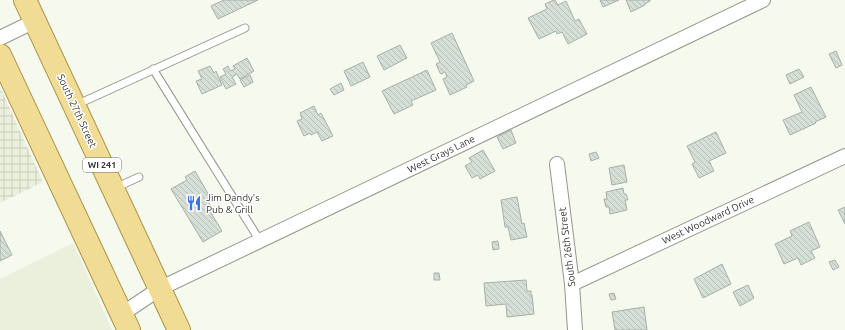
<svg xmlns="http://www.w3.org/2000/svg" width="845" height="330" font-family="Ubuntu,sans-serif">
  <style>
    .built { fill: #ebf0dd }
    .industrial { fill: url(#industrial-grid) }
    .building { fill: url(#building-back-hatch); stroke: #a7b0a8 }
    .lines { fill: none; stroke-linecap: round; stroke-linejoin: round }
    .service-casing { stroke: #95988d; stroke-width: 9 }
    .minor-casing { stroke: #95988d; stroke-width: 16 }
    .primary-casing { stroke: #a99244; stroke-width: 24 }
    .service { stroke: #fff; stroke-width: 7 }
    .minor { stroke: #fff; stroke-width: 14 }
    .primary { stroke: #f1dc95; stroke-width: 22 }
    .labels { text-anchor: middle; dominant-baseline: central; stroke-width: 3; stroke-linejoin: round; paint-order: stroke }
    .shield { fill: #fff; stroke: #71726f; stroke-width: 1 }
    .shield-label { font-size: 9px; font-weight: bold; fill: #343531 }
    .street-label { font-size: 10px; fill: #343531; stroke: #fff }
    .poi-label { font-size: 10px; fill: #343531; stroke: #fff; text-anchor: start }
  </style>
  <defs>
    <pattern id="industrial-grid" width="8" height="8" patternUnits="userSpaceOnUse"><rect width="8" height="8" fill="#ebf0dd"/><path d="M0 4h8M4 0v8" fill="none" stroke="#cacebe"/></pattern>
    <pattern id="building-back-hatch" width="6" height="6" patternUnits="userSpaceOnUse"><rect width="6" height="6" fill="#d5dfd6"/><path d="M-1 5l2 2M0 0l6 6M5-1l2 2" fill="none" stroke="#b7c0b8"/></pattern>
  </defs>
  <rect width="100%" height="100%" fill="#f6f9ee"/>
  <path class="built" d="M73,243L112,330H0V279Z"/>
  <path class="industrial" d="M0,87L43,182L0,203Z"/>
  <path class="building" d="M224,0H258L218,19L211,6Z
    M554,0H555L558,5L566,1L575,21L579,19L587,34L568,44L562,32L557,34L556,31L539,39L528,18L547,9L545,4Z
    M600,0H619L603,7Z
    M626,0H650V1L645,4V5L631,12Z
    M452,33L474,81L466,85L467,87L450,95L443,79L447,77L445,72L441,74L440,73L436,64L440,62L431,43Z
    M400,45L407,58L384,70L377,56Z
    M836,51L842,65L836,68L829,54Z
    M247,58L254,71L240,79L237,74L232,77L236,84L226,89L220,77L226,74L223,69L228,66L230,71L235,69L233,66Z
    M363,62L370,77L351,86L344,71Z
    M210,66L214,73L216,71L222,85L202,94L196,81L202,79L198,71Z
    M799,69L804,77L790,84L786,75Z
    M427,70L436,90L411,101L413,105L394,114L382,91Z
    M250,75L253,82L244,87L240,80Z
    M341,83L344,90L334,95L330,89Z
    M811,87L826,117L815,122L816,123L790,135L783,120L802,112L794,95Z
    M314,106L318,115L321,113L333,136L322,141L317,132L311,135L310,133L304,136L297,121L302,119L300,113Z
    M511,130L516,143L503,149L497,137Z
    M716,132L726,153L709,161L714,171L699,178L692,164L695,162L687,146Z
    M483,150L495,171L480,179L478,175L472,178L465,166L472,162L469,158Z
    M596,152L599,158L591,161L589,154Z
    M624,165L627,182L612,185L609,168Z
    M195,171L210,197L207,199L211,207L208,208L222,231L203,242L171,189L187,180L185,177Z
    M623,188L624,194H626L628,200H625L627,210L610,214L609,207H606L604,199H607L606,192Z
    M517,197L522,224L524,223L527,237L511,240L508,227H505L501,200Z
    M845,207V224L838,210Z
    M809,222L820,247L811,251L815,258L801,265L798,258L784,264L775,244L792,236L790,231Z
    M0,231L12,255L0,261Z
    M498,241L499,249L493,250L492,242Z
    M835,260L839,267L833,270L829,262Z
    M722,264L731,284L703,298L694,279Z
    M434,273H439L440,280H434Z
    M526,280L527,291H531V295H532L534,314L507,317L506,304L486,306L484,283Z
    M748,285L754,298L740,306L733,292Z
    M614,293L616,299L611,300L609,294Z
    M644,307L647,330H615L612,312Z"/>
  <g class="lines">
    <g class="service-casing">
      <path id="service" d="M153,69L260,241
        M76,105L245,28
        M115,188L139,177"/>
    </g>
    <g class="minor-casing">
      <path id="minor" d="M0,38L35,21
        M557,164L572,284L575,330
        M572,284L845,156
        M122,314L159,289L763,0"/>
    </g>
    <g class="primary-casing">
      <path id="primary" d="M25,0L179,330
        M0,55L129,330"/>
    </g>
    <use href="#service" class="service"/>
    <use href="#minor" class="minor"/>
    <use href="#primary" class="primary"/>
  </g>
  <defs>
    <g id="restaurant-bare" transform="scale(1.2)"><path d="M-5-6h1v4h1v-4h1v4h1v-4h1v5L-1.5 .5V6h-2V.5L-5-1ZM5-6V6H3V1.5H1.5Q1.5-4 5-6Z" fill="#3675e3" stroke="#fff" stroke-width="2.5" paint-order="stroke"/></g>
  </defs>
  <g fill-rule="evenodd">
    <use href="#restaurant-bare" x="194" y="203"/>
  </g>
  <g class="labels">
    <rect class="shield" x="83" y="158" width="38" height="14" rx="3"/>
    <g class="shield-label">
      <text x="102" y="165">WI 241</text>
    </g>
    <g class="street-label">
      <text transform="translate(77 111) rotate(65)">South 27th Street</text>
      <text transform="translate(441 154) rotate(-26)">West Grays Lane</text>
      <text transform="translate(708 220) rotate(-25)">West Woodward Drive</text>
      <text transform="translate(567 247) rotate(-97)">South 26th Street</text>
    </g>
    <g class="poi-label">
      <text x="206" y="197">Jim Dandy's<tspan x="206" dy="12">Pub &amp; Grill</tspan></text>
    </g>
  </g>
</svg>
